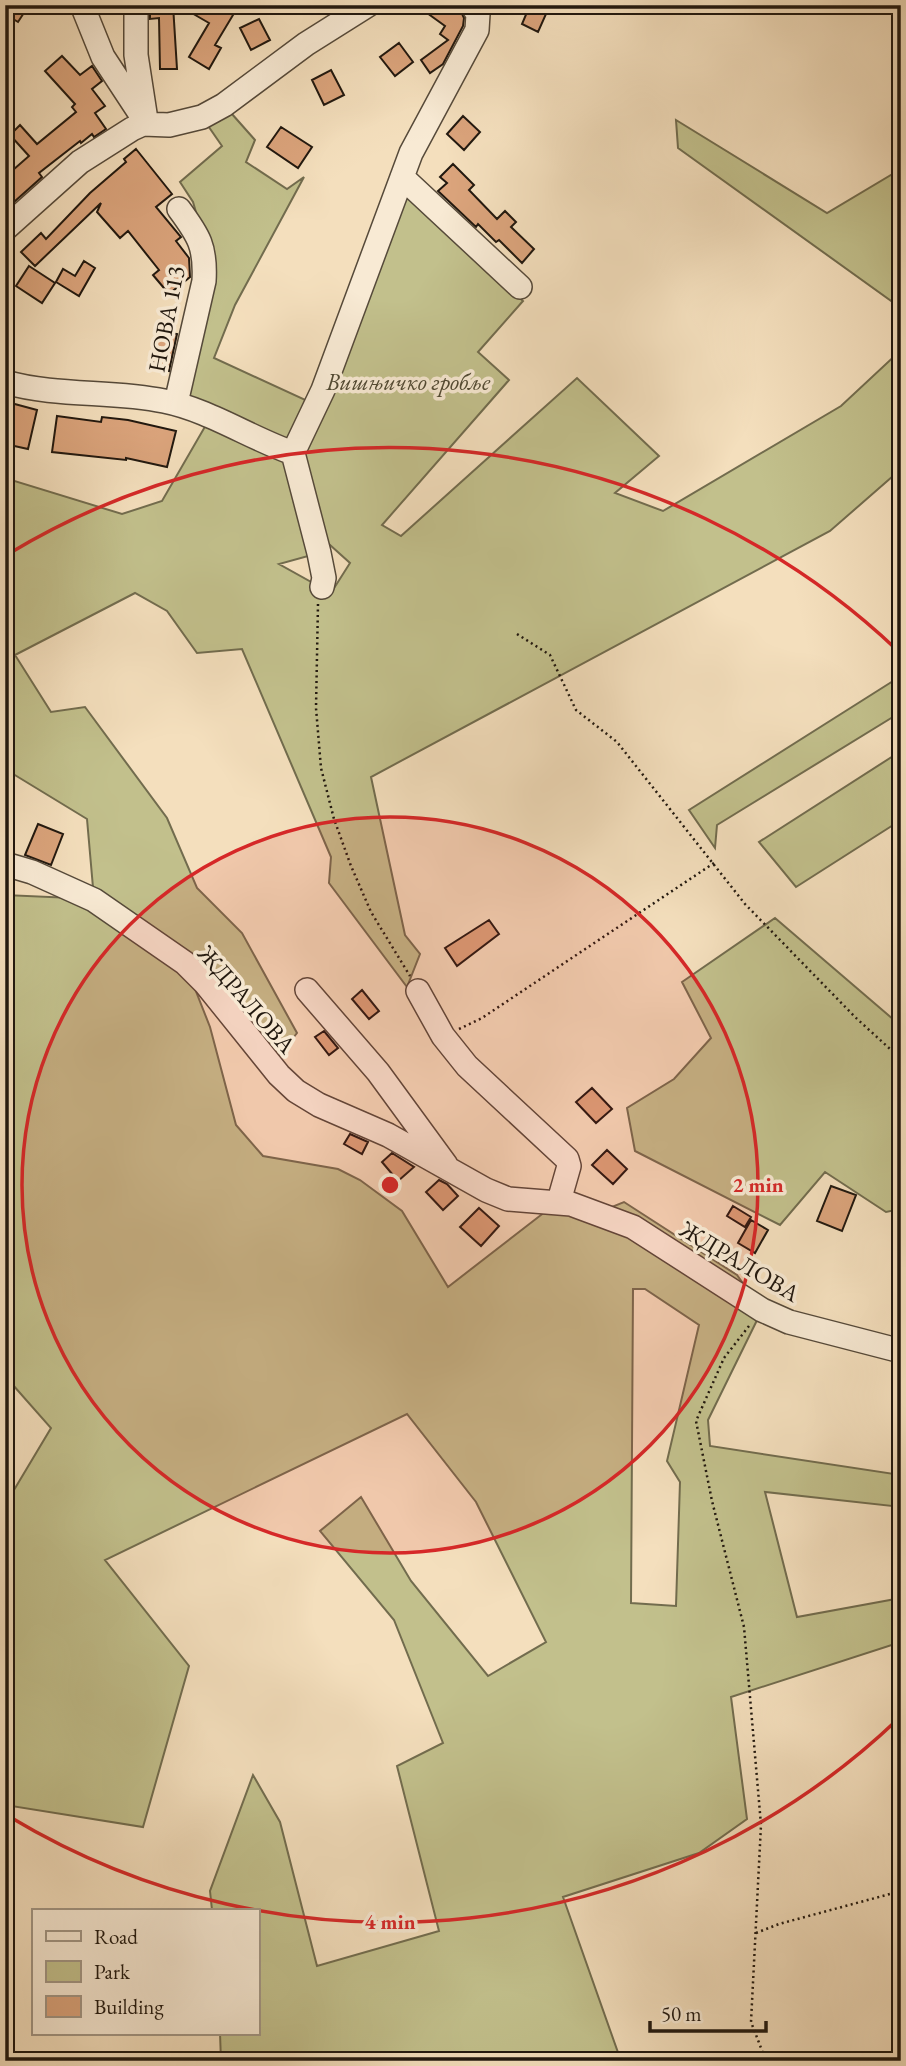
<svg xmlns="http://www.w3.org/2000/svg" width="906" height="2066" font-family="'EB Garamond',serif">
  <style>
    .green { fill: #c2c08c; stroke: #726c4e; stroke-width: 2; fill-rule: evenodd }
    .building { fill: #dba47c; stroke: #21180f; stroke-width: 2 }
    .lines { fill: none; stroke-linecap: round; stroke-linejoin: round }
    .minor-casing { stroke: #564a3a; stroke-width: 26 }
    .path { stroke: #21180f; stroke-width: 2.5; stroke-dasharray: 2 3.5; stroke-linecap: butt }
    .minor { stroke: #f8ead4; stroke-width: 23 }
    .ring { fill: none; stroke: #d62828; stroke-width: 3.5 }
    .labels { text-anchor: middle; dominant-baseline: central; stroke-width: 7; stroke-linejoin: round; paint-order: stroke }
    .street-label { font-size: 24px; fill: #21180f; stroke: #f8ead4 }
    .park-label { font-size: 24px; font-style: italic; fill: #514a34; stroke: #f8ead4 }
    .centre { fill: #d62828; stroke: #f8ead4; stroke-width: 3.5 }
    .ring-label { font-size: 21px; text-anchor: middle; font-weight: bold; fill: #d62828; stroke: #f8ead4; stroke-width: 7; stroke-linejoin: round; paint-order: stroke }
  </style>
  <rect width="100%" height="100%" fill="#f4dfbd"/>
  <filter id="stains"><feTurbulence type="fractalNoise" baseFrequency=".00286" numOctaves="4"/><feColorMatrix values="0 0 0 0 .2 0 0 0 0 .09 0 0 0 0 .02 0 0 0 .5 -.17"/></filter>
  <radialGradient id="worn" r=".72"><stop offset=".6" stop-color="#630" stop-opacity="0"/><stop offset="1" stop-color="#630" stop-opacity=".3"/></radialGradient>
  <path class="green" d="M224,105L255,140L246,162L287,189L304,177L235,305L214,358L316,405L401,190L523,301L478,352L509,380L382,525L401,536L577,378L659,456L615,493L663,511L841,406L901,350V469L830,531L371,777L405,935L420,954L407,987L329,883L331,857L242,649L197,653L167,611L135,593L15,655L51,712L85,707L167,818L197,888L242,933L297,1033L271,1066L186,966L210,1027L236,1125L263,1156L338,1169L360,1180L402,1211L448,1287L559,1201L597,1213L624,1202L737,1275L762,1310L708,1420L710,1446L901,1475V1507L765,1492L797,1617L901,1598V1642L731,1697L747,1819L699,1853L563,1897L621,2061H221L220,2033H257V1910H212L210,1891L253,1775L280,1822L317,1966L439,1931L397,1766L443,1743L394,1620L320,1531L361,1497L411,1581L488,1676L546,1642L476,1502L407,1414L105,1560L189,1666L143,1827L5,1805V1505L51,1428L5,1376V895L94,899L87,819L5,769V478L122,514L162,501L210,418L185,407L200,226L193,202L180,182L222,146L202,117ZM320,536L350,563L331,593L279,564L319,553ZM633,1289H645L699,1325L667,1461L680,1482L676,1606L631,1603Z
    M676,120L827,213L901,169V308L678,148Z
    M901,676V712L717,825L715,848L689,810Z
    M901,751V820L796,887L759,842Z
    M775,918L901,1026V1209L886,1212L825,1172L780,1225L635,1151L627,1108L674,1079L711,1038L682,982Z"/>
  <path class="building" d="M5,5H29L18,22L5,14Z
    M150,5H173L177,69H160L159,18L150,19Z
    M178,5H239L215,45L221,48L209,69L189,57L209,23Z
    M416,5H458L464,18L463,26L443,64L430,73L421,60L448,40L440,34L445,26Z
    M530,5H550L538,32L522,24Z
    M259,19L270,40L251,50L240,28Z
    M399,43L413,62L395,76L380,57Z
    M62,56L80,75L92,66L102,81L92,89L105,106L95,113L106,129L94,137L92,134L81,143L80,141L39,173L42,177L5,210V177L29,156L10,135L20,125L37,144L76,112L72,107L75,104L45,71Z
    M331,70L344,95L324,105L312,80Z
    M463,116L480,132L464,150L447,134Z
    M281,127L312,147L298,168L267,147Z
    M136,149L172,194L156,207L181,237L176,241L189,258L190,277L169,294L153,275L159,270L128,231L120,238L97,212L101,203L35,266L21,252L41,233L46,239L90,193L126,162L124,159Z
    M453,164L474,185L469,190L497,219L505,211L516,222L511,227L534,249L522,263L499,240L496,242L478,224L476,227L438,191L447,183L440,177Z
    M84,261L95,268L79,296L56,282L63,269L75,276Z
    M29,266L55,283L42,303L16,286Z
    M159,331L177,334L169,371L152,368Z
    M11,403L37,410L28,449L5,444V427Z
    M57,416L101,422L102,417L128,420L176,431L167,467L126,458V460L52,452Z
    M38,824L63,834L51,865L25,855Z
    M489,920L499,934L457,966L445,948Z
    M362,990L379,1011L369,1019L352,999Z
    M324,1031L338,1048L329,1055L315,1037Z
    M592,1088L612,1109L596,1123L576,1102Z
    M350,1134L368,1142L362,1154L344,1144Z
    M607,1150L627,1169L613,1184L592,1165Z
    M392,1153L414,1167L398,1181L382,1162Z
    M439,1180L447,1184L458,1196L443,1210L426,1192Z
    M831,1186L856,1195L842,1231L817,1221Z
    M733,1206L751,1217L745,1227L727,1216Z
    M479,1208L499,1226L481,1246L460,1227Z
    M751,1220L768,1230L755,1253L738,1243Z"/>
  <g class="lines">
    <g class="minor-casing">
      <path id="minor" d="M82,5L103,57L147,124
        M136,5V55L146,120
        M402,177L520,287
        M5,229L80,162L132,129L143,124L169,125L202,117L224,105L306,44L368,5
        M5,382C57,397 112,390 164,401C209,410 250,438 293,453
        M176,403L204,281C206,247 199,236 179,209
        M322,587L324,578L319,553L293,453L323,390L411,153L477,30L478,14L472,5
        M5,864L32,872L94,900L185,963L205,983L279,1075L296,1091L319,1105L388,1135L486,1190L508,1199L571,1204L633,1227L762,1310L789,1322L901,1351
        M307,990L378,1072L446,1165
        M418,991L443,1036L467,1066L567,1159L569,1166L559,1201"/>
    </g>
    <path class="path" d="M318,604L316,708L321,768L334,819L351,866L371,912L410,976
      M517,634L550,655L576,710L617,742L745,904L855,1017L901,1059
      M459,1029L482,1018L714,863
      M749,1326L724,1358L696,1421L712,1501L744,1627L761,1825L751,2022L766,2061
      M756,1933L779,1924L901,1891"/>
    <use href="#minor" class="minor"/>
  </g>
  <circle cx="390" cy="1185" r="368" fill="#d62828" fill-opacity=".12"/>
  <g class="ring">
    <circle cx="390" cy="1185" r="368"/>
    <path d="M897 1720A737 737 0 0 1 10 1817M10 553A737 737 0 0 1 897 650"/>
  </g>
  <g class="labels">
    <g class="street-label">
      <text transform="translate(166 319) rotate(-79)">НОВА 113</text>
      <text transform="translate(247 999) rotate(49)">ЖДРАЛОВА</text>
      <text transform="translate(740 1261) rotate(31)">ЖДРАЛОВА</text>
    </g>
    <g class="park-label">
      <text x="408" y="381">Вишњичко гробље</text>
    </g>
  </g>
  <circle cx="390" cy="1185" r="10" class="centre"/>
  <g class="ring-label">
    <text x="758" y="1192">2 min</text>
    <text x="390" y="1929">4 min</text>
  </g>
  <rect width="906" height="2066" fill="none" stroke="#f4dfbd" stroke-width="28"/>
  <rect x="7" y="7" width="892" height="2052" fill="none" stroke="#21180f" stroke-width="3.5"/>
  <rect x="14" y="14" width="878" height="2038" fill="none" stroke="#21180f" stroke-width="2"/>
  <rect x="32" y="1909" width="228" height="126" fill="#f8ead4" stroke="#a29685" stroke-width="2"/>
  <rect x="46" y="1931" width="35" height="10" fill="#f8ead4" stroke="#a29685" stroke-width="2"/>
  <text x="94" y="1944" font-size="21" fill="#21180f">Road</text>
  <rect x="46" y="1961" width="35" height="21" fill="#c2c08c" stroke="#a29685" stroke-width="2"/>
  <text x="94" y="1979" font-size="21" fill="#21180f">Park</text>
  <rect x="46" y="1996" width="35" height="21" fill="#dba47c" stroke="#a29685" stroke-width="2"/>
  <text x="94" y="2014" font-size="21" fill="#21180f">Building</text>
  <path d="M650 2021v10h116v-10" fill="none" stroke="#21180f" stroke-width="3.5"/>
  <text x="661" y="2021" font-size="21" fill="#21180f" stroke="#f8ead4" stroke-width="5" paint-order="stroke">50 m</text>
  <rect width="100%" height="100%" filter="url(#stains)"/>
  <rect width="100%" height="100%" fill="url(#worn)"/>
</svg>
